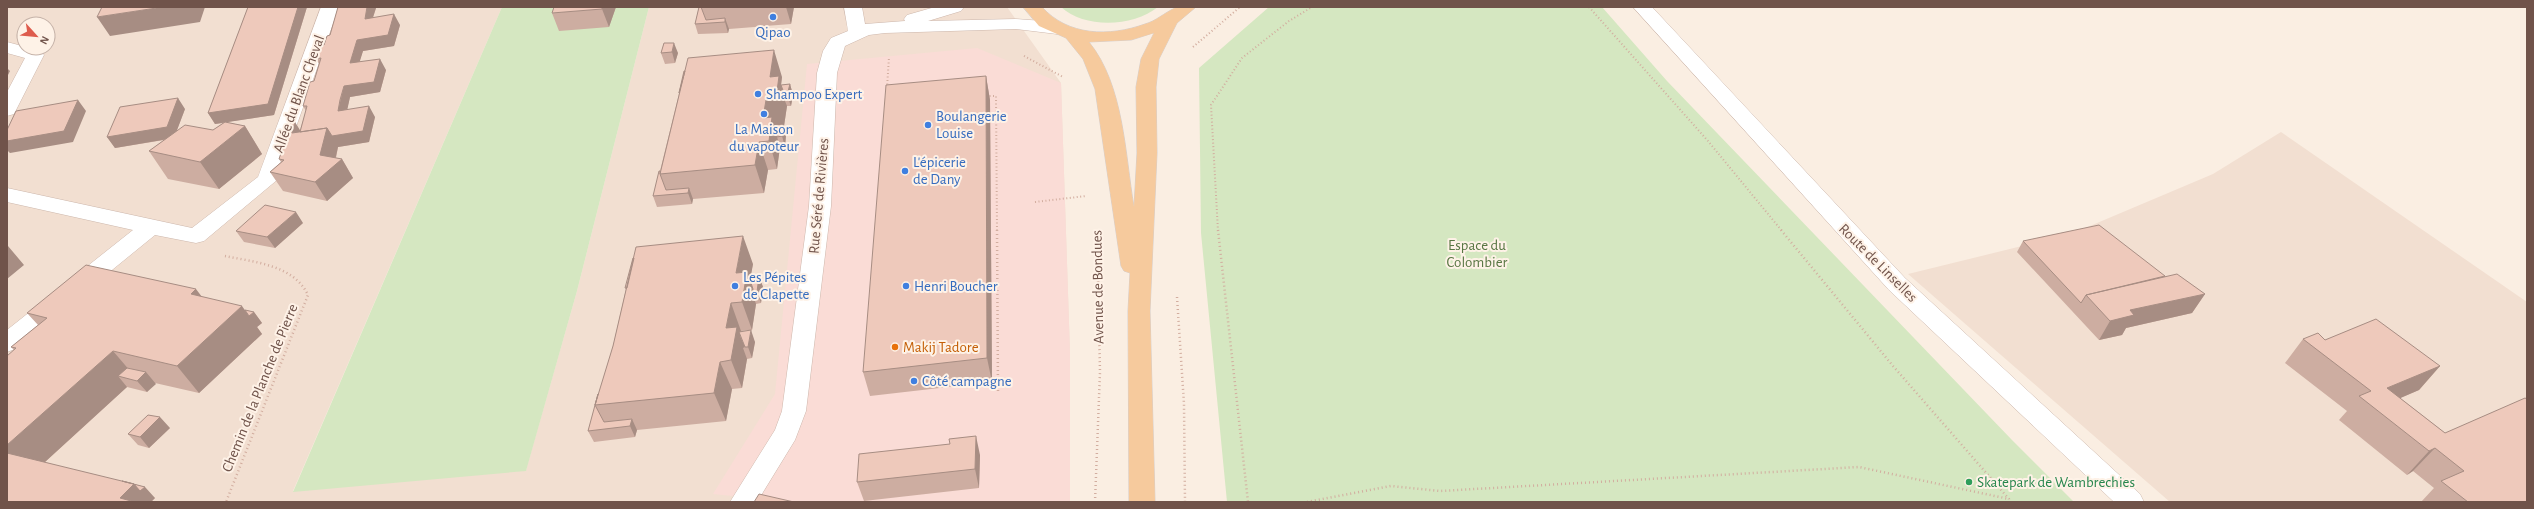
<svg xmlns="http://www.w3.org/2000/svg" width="2534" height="509" font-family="'Alegreya Sans',sans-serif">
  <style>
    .residential { fill: #f2dfd1; fill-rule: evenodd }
    .commercial { fill: #fadcd6 }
    .green { fill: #d5e7c1 }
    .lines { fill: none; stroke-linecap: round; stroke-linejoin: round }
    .service-casing { stroke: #cdb7ac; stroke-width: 1 }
    .minor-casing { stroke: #cdb7ac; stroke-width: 1 }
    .primary-casing { stroke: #d7cfcc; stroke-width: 1 }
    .path-far1 { stroke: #d2ad9f; stroke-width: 2; stroke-dasharray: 1 2.5; stroke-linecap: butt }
    .path { stroke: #d2ad9f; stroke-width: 2.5; stroke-dasharray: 1 3; stroke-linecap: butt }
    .service { fill: #fff; fill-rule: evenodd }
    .minor { fill: #fff; fill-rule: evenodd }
    .primary { fill: #f6ca9d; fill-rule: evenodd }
    .wall { fill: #cdada1 }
    .shaded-wall { fill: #a78d83 }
    .building { fill: #eec9bb; stroke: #a78d83 }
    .shop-dot { fill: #3f7fe0; stroke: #fef2e7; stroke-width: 1.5 }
    .food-dot { fill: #e8710a; stroke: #fef2e7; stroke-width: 1.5 }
    .leisure-dot { fill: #2e9e5b; stroke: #fef2e7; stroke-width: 1.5 }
    .labels { text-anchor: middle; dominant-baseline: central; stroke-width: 4; stroke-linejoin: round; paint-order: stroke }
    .shop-label { font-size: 15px; fill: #366cbe; stroke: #fef2e7; text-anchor: start }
    .street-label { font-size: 15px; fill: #70534a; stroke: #fef2e7 }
    .park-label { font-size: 15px; fill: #587643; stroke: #fef2e7 }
    .food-label { font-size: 15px; fill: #c56008; stroke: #fef2e7; text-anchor: start }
    .leisure-label { font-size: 15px; fill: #27864d; stroke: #fef2e7; text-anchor: start }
  </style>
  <rect width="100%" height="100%" fill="#faeee2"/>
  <path class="residential" d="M7,7H502L293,491L526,470L577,291L649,7H1007L1061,83L1070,353V502H7ZM24,24H48V48H24Z
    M2281,132L2527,302V502H2170L1908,274L2071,234L2213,174Z"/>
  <path class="commercial" d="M977,48L1061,83L1070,353V502H790L713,494L775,394L807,64Z"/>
  <path class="green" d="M502,7H649L577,291L526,471L293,492Z
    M1061,7H1158C1133,27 1085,29 1061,7Z
    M1269,7H1602L1667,81L2012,440L2074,502H1227L1201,233L1199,68Z"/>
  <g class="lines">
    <g class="service-casing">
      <path id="service" d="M7,42L41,51L44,55L16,110L14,114L7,116V92L25,58L7,53Z"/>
    </g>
    <g class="minor-casing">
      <path id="minor" d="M321,7H339L277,180L204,241L196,243L155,235L15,349L7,352V330L133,230L7,202V188L192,228L258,177Z
        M844,7H862L865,24L905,21L904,19L907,15L935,7H964L961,11L928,21L1016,19L1057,22L1063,24L1066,28L1063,32L1057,34L1016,29L885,33L869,35L845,46L837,73L831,206L806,411L795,440L757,502H730L775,430L782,411L809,206L817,73L823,51L831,38L848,31Z
        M1633,7H1652L1905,278L2140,494L2144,502H2114L1889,290Z"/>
    </g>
    <g class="primary-casing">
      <path id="primary" d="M1023,7H1042C1068,36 1109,37 1145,24C1156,21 1164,13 1175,8C1180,5 1190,7 1196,7L1177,23L1159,59L1156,87L1157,153L1150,311L1155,502H1129L1128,311L1130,273L1124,271L1121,266L1095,89L1083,59L1066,38L1039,26ZM1154,33L1141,59L1136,87L1137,153L1134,207C1125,154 1124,85 1089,42L1131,40Z"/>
    </g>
    <path class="path-far1" d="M1589,7L1708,141L1782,231
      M1193,47L1240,7
      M1024,56L1063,77
      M887,88L889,57
      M986,96H996L997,231
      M1035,202L1086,196
      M1218,231L1211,105L1242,58L1289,21L1312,7"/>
    <path class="path" d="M997,230L998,391
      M1218,230L1248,502
      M1781,230L1893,366L2009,499V502
      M225,256C254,262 294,265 308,295L226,502
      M1177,297L1184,404L1185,502
      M1095,502L1100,372L1098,279
      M1307,502L1391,486L1440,491L1859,467L2009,499"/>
    <use href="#service" class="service"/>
    <use href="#minor" class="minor"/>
    <use href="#primary" class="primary"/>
  </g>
  <path class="wall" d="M248,7H307L274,115L226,122L245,126L262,154L219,189L168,179L149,151L164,140L115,148L107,137L185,109L177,130H213L223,123L215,124L208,113Z
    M338,7H385L376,8L373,18L400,25L394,46L363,51L359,62L386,70L380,92L350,97L347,109L375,117L369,142L338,147L336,158L342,159L353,178L327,201L283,191L270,172L281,162L279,159L300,130L306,111L303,106L314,81L319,64L316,59L330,35Z
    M616,7L609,27L559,31L552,13Z
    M699,7H794L791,24L729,29L728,33L698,34L695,24Z
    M664,43L678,53L675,63L665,64L661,53Z
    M986,76L990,100L992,382L870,396L863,372Z
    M782,77L781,85L790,84L793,95L791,106H787L784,126L786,135L785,147H780L777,169L768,170L764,193L693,199L692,204L657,207L653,196L660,171L679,94V93Z
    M303,223L275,248L244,242L236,231Z
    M2023,241L2165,276L2205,294L2192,313L2126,328L2122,335L2099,340L2017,252Z
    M753,264L750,277L759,276L763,287L761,303L756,304L752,330L741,331L755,342L752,358L747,359L742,388L732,389L726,421L637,430L635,437L594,442L588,431L613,346L626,289L625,288Z
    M202,297L245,310L254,312L262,323L257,327L262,334L199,393L155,383L147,392L127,387L45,462L155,498L151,502H7L14,350L11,347L38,325L27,313Z
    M2303,339L2325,340L2440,366L2419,390L2400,398L2445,433L2527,502H2421L2434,488L2413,471L2407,475L2339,420L2347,411L2285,363Z
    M170,428L149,448L138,445L128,434Z
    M980,455L979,488L864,501L857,482Z"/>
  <path class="shaded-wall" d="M163,7H205L200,22L110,36L97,17Z
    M298,7H307L274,115L215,124L208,113Z
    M367,7H385L376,8L372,20L365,19Z
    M602,7H616L609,27L602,9Z
    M786,7H794L791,24Z
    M394,14L400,25L394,46L363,51L356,74L350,63L357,40Z
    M725,18L729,29L728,33L725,22Z
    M674,43L678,53L675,63L672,52Z
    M774,50L782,77L781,85L785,96H783L787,106L784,126L786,135L785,147L782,136L777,137L780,147L777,169L769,141L763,118Z
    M380,59L386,70L380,92L350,97L347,111H338L344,86Z
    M7,68L10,71L7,77Z
    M986,76L990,100L992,382L987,358Z
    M790,84L793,95L791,106L787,95Z
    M178,98L185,109L174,138L115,148L107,137Z
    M78,100L86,111L73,142L10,153L7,150V141Z
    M369,106L375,117L369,142L338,147L334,165L342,159L353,178L327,201L315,182L292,133L295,122L306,140L327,128Z
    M245,126L262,154L219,189L200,162Z
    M759,142L768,170L764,193L755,165Z
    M689,188L693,199L692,204L688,193Z
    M296,212L303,223L275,248L267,237Z
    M743,236L753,264L750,281L754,292L752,293L756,304L752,330L742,302L736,273Z
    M8,246L24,265L7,279V247Z
    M759,276L763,287L761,303L757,292Z
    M196,289L217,317L191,294Z
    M2205,294L2192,313L2126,328L2122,335L2099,340L2110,321L2130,310Z
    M731,303L741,331L740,336L745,347L743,348L747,359L742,388L731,360L726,328Z
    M242,306L249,316L254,312L262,323L257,327L262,334L199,393L177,366Z
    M751,330L755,342L752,358L748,347Z
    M113,351L137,379L118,376L127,387L34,472L7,458V445Z
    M720,362L732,389L726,421L714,393Z
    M2440,366L2419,390L2375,409L2387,388Z
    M146,372L156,384L147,392L137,381Z
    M160,417L170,428L149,448L140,437Z
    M632,419L637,430L635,437L630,426Z
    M976,436L980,455L979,488L975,469Z
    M2435,448L2413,471L2407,475L2429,451Z
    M134,484L145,487L155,498L151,502H124L120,498Z"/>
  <path class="building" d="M102,7H163L97,17Z
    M248,7H298L268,104L208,113Z
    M338,7H367L365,19L394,14L388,35L357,40L350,63L380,59L374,82L344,86L340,100L338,111L369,106L363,131L332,136L327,128L300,132L307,106H303L310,82L314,81L321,58L316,59L320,46L324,45L327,36L330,35Z
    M554,7H602V9L552,13Z
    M699,7H701L706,20L725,18V22L695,24Z
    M664,43H674L672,52L661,53Z
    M774,50L770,77L779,76L776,99L766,100L763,118L772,117L769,141L759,142L755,165L660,174L688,58Z
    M684,71H685L679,93Z
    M986,76L987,358L863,372L886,85Z
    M790,84L787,95L783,96L784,93L781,85Z
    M178,98L167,127L107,137L120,107Z
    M78,100L64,131L7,141V130L16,111Z
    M225,122L245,126L200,162L149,151L185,125L213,130Z
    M295,122L292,133L327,128L320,155L342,159L315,182L270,172L284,160L279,159L291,123Z
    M783,124L782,136L777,137V133L775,125Z
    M659,171H660V174L666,190L689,188L688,193L653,196Z
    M265,205L296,212L267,237L236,231Z
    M2099,225L2165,276L2086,295L2081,303L2023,241Z
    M743,236L736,273L747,272L742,302L731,303L726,328L737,327L731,360L720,362L714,393L595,405L613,346L636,247Z
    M633,258H634L627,288H625Z
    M86,265L196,289L191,294L242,306L177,366L113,351L7,445V356L16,348L11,347L47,318L27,313Z
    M2177,274L2205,294L2130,310L2134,315L2110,321L2086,295Z
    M759,276L757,292L752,293L753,289L749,277Z
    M245,310L254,312L249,316Z
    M2376,319L2440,366L2387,388L2445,433L2525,398L2527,399V502H2468L2441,481L2464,471L2435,448L2429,451L2359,396L2371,391L2303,339L2318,333L2325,340Z
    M751,330L748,347H745L739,332Z
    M127,368L146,372L137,381L118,376Z
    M598,394L595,405L604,422L632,419L630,426L588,431Z
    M148,415L160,417L140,437L128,434Z
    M976,436L975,469L857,482L859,454L950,444L949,439Z
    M7,453L134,484L120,498L135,502H7Z
    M122,481L145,487L140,491L134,484Z
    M759,494L794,502H754Z"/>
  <g class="shop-dot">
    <circle cx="773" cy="17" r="4"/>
    <circle cx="758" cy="94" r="4"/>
    <circle cx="764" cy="114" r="4"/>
    <circle cx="928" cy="125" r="4"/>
    <circle cx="905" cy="171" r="4"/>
    <circle cx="735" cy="286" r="4"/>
    <circle cx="906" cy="286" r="4"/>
    <circle cx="914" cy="381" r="4"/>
  </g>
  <circle class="food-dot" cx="895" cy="347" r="4"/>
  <circle class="leisure-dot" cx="1969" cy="482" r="4"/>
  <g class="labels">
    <g class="shop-label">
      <text x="773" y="32" text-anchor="middle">Qipao</text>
      <text x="766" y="94">Shampoo Expert</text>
      <text x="936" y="116">Boulangerie<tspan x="936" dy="17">Louise</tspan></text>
      <text x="764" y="129" text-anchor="middle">La Maison<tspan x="764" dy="17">du vapoteur</tspan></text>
      <text x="913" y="162">L'épicerie<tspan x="913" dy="17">de Dany</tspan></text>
      <text x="743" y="277">Les Pépites<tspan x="743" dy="17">de Clapette</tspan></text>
      <text x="914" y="286">Henri Boucher</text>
      <text x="922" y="381">Côté campagne</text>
    </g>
    <g class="street-label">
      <text transform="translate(299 94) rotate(-70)">Allée du Blanc Cheval</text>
      <text transform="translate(819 196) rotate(-85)">Rue Séré de Rivières</text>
      <text transform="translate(1878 263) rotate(45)">Route de Linselles</text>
      <text transform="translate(1098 287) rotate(-91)">Avenue de Bondues</text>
      <text transform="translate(260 388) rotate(-68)">Chemin de la Planche de Pierre</text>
    </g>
    <g class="park-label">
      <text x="1477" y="245">Espace du<tspan x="1477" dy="17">Colombier</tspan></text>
    </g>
    <g class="food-label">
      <text x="903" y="347">Makij Tadore</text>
    </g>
    <g class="leisure-label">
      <text x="1977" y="482">Skatepark de Wambrechies</text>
    </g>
  </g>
  <rect width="2534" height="509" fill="none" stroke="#70534a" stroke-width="16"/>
  <g transform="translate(36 36) rotate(117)"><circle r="19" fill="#fef2e7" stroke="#c5b2a8"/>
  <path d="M0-3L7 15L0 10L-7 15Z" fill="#de5c4d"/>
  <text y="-6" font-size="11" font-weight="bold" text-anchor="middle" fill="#70534a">N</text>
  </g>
</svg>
